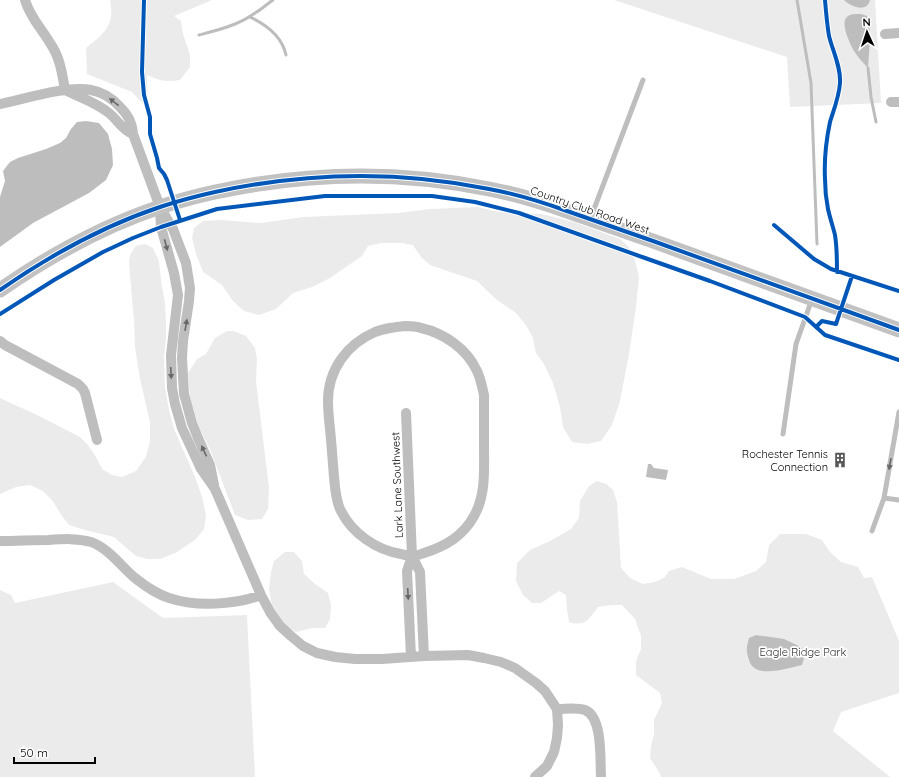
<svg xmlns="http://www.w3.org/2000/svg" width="899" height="777" font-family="Quicksand,sans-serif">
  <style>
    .green { fill: #ebebeb }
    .water { fill: #bdbdbd }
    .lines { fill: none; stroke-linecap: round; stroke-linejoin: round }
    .stream { stroke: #bdbdbd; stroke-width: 3 }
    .service { stroke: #bebebe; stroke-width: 5 }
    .minor { stroke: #bebebe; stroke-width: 10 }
    .secondary { stroke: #c2c2c2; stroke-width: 15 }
    .cycleway-casing { stroke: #fff; stroke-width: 6 }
    .cycleway { stroke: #0057b8; stroke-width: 4 }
    .oneway { fill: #686868 }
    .labels { text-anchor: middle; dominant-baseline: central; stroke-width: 3.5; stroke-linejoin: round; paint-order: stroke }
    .street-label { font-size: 11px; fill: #000; stroke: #fff }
    .poi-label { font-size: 11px; fill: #000; stroke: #fff; text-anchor: end }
    .park-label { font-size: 11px; fill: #313131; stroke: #fff }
  </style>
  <rect width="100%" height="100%" fill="#fff"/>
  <path class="green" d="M110,0H212L174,16L181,21L183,34L190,55V67L180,80C164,82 161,81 147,75L148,109L132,92L87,74L86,48C105,33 115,25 110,0Z
    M614,0H875L881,103L790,107L787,57Z
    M478,207L499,212L542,214L574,222L620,239L629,247L635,260L639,277L636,307L629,354L620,401L612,425L601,441L587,444L572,442L563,427L560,407L553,383L544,364L536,353L533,338L526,325L516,313L497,300L477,281L430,265L421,257L413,245L402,243H381L368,246L362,256L330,278L312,287L293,293L276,309L259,315L244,311L233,301L222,285L203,272L196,254L192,238L194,228L203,221L221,220L261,223L303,217L399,213L430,209Z
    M145,244L153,248L159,261L161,280L165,304L166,323V339L164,356L165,387L169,410L174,429L195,477L203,500L206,516L204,529L195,540L175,553L160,559H148L136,556L123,545L114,537L85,530L69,525L62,516L52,500L43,491L30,485L16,487L0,494V398L37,415L80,437L88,445L96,457L102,469L112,475L122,477L136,471L146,457L150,441V422L140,379L135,347L134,321L130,275L129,261L131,253L136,246Z
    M227,331H234L246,336L255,348L257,359L256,381L269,488L268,509L262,519L248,520L235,515L211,452L199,427L190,398L188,373L197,359L206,354L215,338Z
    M597,481L606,484L613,490L617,502L621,568L630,578L643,584L655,582L665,577L669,571L682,567L711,579H734L756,571L766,562L769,545L780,534H806L822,540L830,552L841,562L858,567L864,578L872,577L899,641V693L841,712L833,731L890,777H661L659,772L650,758L651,746L654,734V720L662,703L660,693L636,675V661L641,649V636L635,619L622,605H612L598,607C589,619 586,627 569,622L567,609L566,595L559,591L541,603H532L523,595L516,581L517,563L530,550L550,541L571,529L579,518L580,501L589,486Z
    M285,552H294L302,561L304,574L315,584L328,593L331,605L330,619L325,628H312L296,632L285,625L272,606L269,589L271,572L274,561Z
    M113,582L163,618L247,615L255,777H0V590L11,595L15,603Z"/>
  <path class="water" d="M844,0H870C867,13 851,7 844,0Z
    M861,14L867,16C872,32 869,51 868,68C863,63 858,57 854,51C850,44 841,25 846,18C849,13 857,14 861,14Z
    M86,121L99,123L108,134L112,149L113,165L106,180L89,193L33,223L0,247V197L5,181L3,171L10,162L18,158L46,149L60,143L66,138L71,129L77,122Z
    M648,464H651L654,468L668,470L666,480L646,477Z
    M756,635L784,639L803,648L805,655L802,665C788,668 754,680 749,660C746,650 746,649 749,638Z"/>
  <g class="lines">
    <path class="stream" d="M797,0L811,83L817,244
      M250,17C267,25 282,36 286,55
      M199,35C218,30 239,25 255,13C262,9 267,4 273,0
      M868,68L871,97L876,122"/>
    <path class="service" d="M591,217L643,80
      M899,412L884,498L899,500
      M783,434L796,344L812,299
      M872,531L884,498"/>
    <path class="minor" d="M25,0C30,17 41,28 50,43C60,57 62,73 65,90
      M885,34L899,33
      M67,91C82,98 97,103 109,113C119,121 121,129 133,134
      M891,102H899
      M0,104C24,99 68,85 91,90C102,92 113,99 120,107C128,115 132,122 133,134L160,207L173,229L186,263L190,288L189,301L183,341L182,358L184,394L192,423L198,438L210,465L214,485
      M160,207L161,227L174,273L178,295L171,355L172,388L175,404L182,428L201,469L215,489L261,595L270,612L280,626L291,636L303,646L317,653L335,657L355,659H382L424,656L468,655L484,658L501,662L515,668L536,683L545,691L557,709L558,725L557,738L554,752L547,766L535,777
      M405,326C410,326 416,326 421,328C444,333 467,349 477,371C481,379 482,387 484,395C484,412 484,430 484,447C484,470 486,495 474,516C463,536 446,546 424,553C421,554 416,556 413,556C409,556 404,555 401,554C376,550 352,533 341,511C337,504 336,495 335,487C333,468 332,448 330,429C329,420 328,410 328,401C328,370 347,344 375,332C385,328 395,327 405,326Z
      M0,341L5,345L78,384L83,389L85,393L97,440
      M406,413L412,556L407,571L411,657
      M0,541C16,541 32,540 48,540C63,539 77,538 91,542C107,547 122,567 135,578C145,586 157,594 169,598C196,607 235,605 261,595
      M412,556L420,572L424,656
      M557,709C566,709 576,707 585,710C603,717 600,760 601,777"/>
    <path class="secondary" d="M0,290C49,256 103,226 160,207C178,201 197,196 215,192C307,172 397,170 489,189C516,194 542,202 567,211C596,221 624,231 653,241C735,270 817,300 899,330"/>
    <g class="cycleway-casing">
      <path id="cycleway" d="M144,0L142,72L144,95L150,117V134L157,158L159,168L164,174L167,180L180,220
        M825,0C826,12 827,24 829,36C833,52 841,67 840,83C839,97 834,109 830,122C826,141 824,159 825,179C825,189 826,199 828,209C830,218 833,227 835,235C837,247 837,260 837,272
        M774,225L814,259L831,269L899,291
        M0,290C49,256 103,226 160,207C178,201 197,196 215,192C307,172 397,170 489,189C516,194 542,202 567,211C596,221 624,231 653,241C735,270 817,300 899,330
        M0,314L54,280L103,252L133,238L161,227L217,209L325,196H432L475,202L519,213L645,258L710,281L805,317L825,335L899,360
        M816,327L822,321L836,324L852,276"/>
    </g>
    <use href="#cycleway" class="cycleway"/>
  </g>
  <defs><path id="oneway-solid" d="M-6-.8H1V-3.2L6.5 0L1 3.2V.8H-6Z"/></defs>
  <g class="oneway">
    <use href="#oneway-solid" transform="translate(114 102) rotate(-142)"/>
    <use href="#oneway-solid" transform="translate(166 245) rotate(75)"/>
    <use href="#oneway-solid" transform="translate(186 325) rotate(-80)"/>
    <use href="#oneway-solid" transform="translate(171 373) rotate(87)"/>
    <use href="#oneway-solid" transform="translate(204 451) rotate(-115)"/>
    <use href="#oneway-solid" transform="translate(890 464) rotate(100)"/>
    <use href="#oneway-solid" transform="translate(408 594) rotate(87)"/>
  </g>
  <defs>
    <g id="building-bare" transform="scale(1.2)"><path d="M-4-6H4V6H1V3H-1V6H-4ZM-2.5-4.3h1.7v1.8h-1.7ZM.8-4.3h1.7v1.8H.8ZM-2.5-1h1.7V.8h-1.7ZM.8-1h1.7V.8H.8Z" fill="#595959" stroke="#fff" stroke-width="2.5" paint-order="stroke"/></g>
  </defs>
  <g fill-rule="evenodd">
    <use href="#building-bare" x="840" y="460"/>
  </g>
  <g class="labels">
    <g class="street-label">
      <text transform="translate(590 210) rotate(19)">Country Club Road West</text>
      <text transform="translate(397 485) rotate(-92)">Lark Lane Southwest</text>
    </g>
    <g class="poi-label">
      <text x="828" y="454">Rochester Tennis<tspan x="828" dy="13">Connection</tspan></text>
    </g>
    <g class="park-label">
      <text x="803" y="652">Eagle Ridge Park</text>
    </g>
  </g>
  <g transform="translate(867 32) rotate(357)" stroke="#ffffff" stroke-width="3" paint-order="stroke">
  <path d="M0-3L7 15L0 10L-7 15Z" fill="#000000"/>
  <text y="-6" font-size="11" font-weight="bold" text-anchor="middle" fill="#000000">N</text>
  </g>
  <path d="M14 757v6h81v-6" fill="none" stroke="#000000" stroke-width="2"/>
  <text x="20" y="757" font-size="12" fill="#000000" stroke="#ffffff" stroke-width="3" paint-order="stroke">50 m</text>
</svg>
